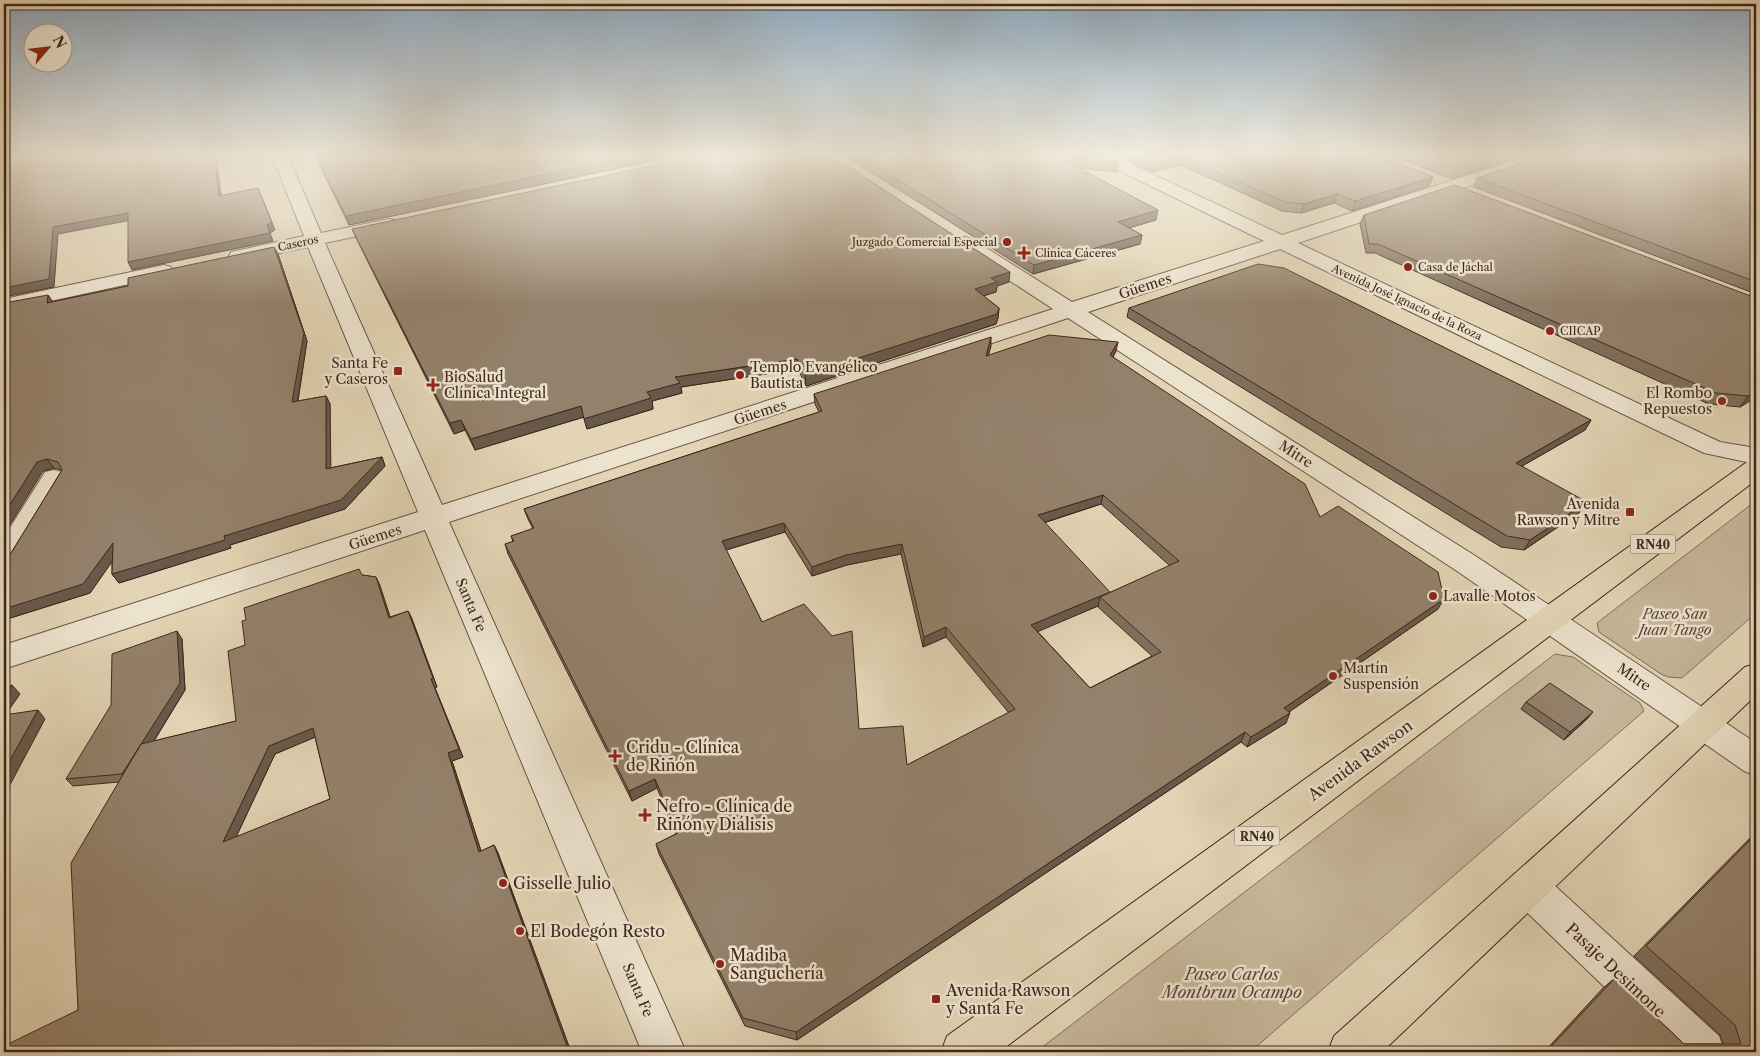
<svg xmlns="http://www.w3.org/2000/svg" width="1760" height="1056" font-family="'Libre Caslon Text',serif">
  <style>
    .green { fill: #c6b79a; stroke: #836f5b }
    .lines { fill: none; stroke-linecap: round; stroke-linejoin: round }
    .minor-casing { stroke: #685242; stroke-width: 2 }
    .major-casing { stroke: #40271c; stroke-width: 2 }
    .minor { fill: #ece3ce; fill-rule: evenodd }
    .major { fill: #e2d4b4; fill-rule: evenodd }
    .wall { fill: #7f6f5c; stroke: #40271c; fill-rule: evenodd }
    .shaded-wall { fill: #685a4b; stroke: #40271c }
    .building { fill: #94816b; stroke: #40271c; fill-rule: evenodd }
    .poi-dot { fill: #8f2418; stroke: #ece3ce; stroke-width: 2 }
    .labels { text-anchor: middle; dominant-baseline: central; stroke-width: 5; stroke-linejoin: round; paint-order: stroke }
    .far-poi-label { font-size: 11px; fill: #40271c; stroke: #ece3ce; text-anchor: start }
    .far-street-label { font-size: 11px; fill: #40271c; stroke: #ece3ce }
    .shield { fill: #ece3ce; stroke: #745f51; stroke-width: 1 }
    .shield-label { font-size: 12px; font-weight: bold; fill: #40271c }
    .street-label { font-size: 14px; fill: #40271c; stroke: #ece3ce }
    .poi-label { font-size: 14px; fill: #40271c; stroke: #ece3ce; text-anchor: start }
    .park-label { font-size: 14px; font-style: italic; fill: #5b4435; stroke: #ece3ce }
    .near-poi-label { font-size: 16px; fill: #40271c; stroke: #ece3ce; text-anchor: start }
    .near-street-label { font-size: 16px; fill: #40271c; stroke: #ece3ce }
    .near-park-label { font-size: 16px; font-style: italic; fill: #5b4435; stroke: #ece3ce }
  </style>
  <rect width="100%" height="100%" fill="#e2d4b4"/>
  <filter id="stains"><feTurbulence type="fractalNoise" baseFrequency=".004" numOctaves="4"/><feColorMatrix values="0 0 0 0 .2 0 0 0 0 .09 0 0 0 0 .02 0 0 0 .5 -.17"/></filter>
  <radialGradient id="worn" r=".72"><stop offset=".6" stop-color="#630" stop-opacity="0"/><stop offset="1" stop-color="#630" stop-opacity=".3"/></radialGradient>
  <path class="green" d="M1753,503H1756V613L1682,678L1668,677L1661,674L1599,632L1597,623Z
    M1555,654L1573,657L1640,703L1644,711L1250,1052H1036Z"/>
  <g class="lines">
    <g class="minor-casing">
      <path id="minor" d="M272,156H288L321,233L389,219L395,220L398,224L395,228L325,243L442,505L1053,309L958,247L956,243L958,239L965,237L972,239L1072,302L1264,241L1095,159L1093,156H1114L1282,235L1528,156H1553L1551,159L1298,243L1720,442L1756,448V464L1704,453L1280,249L1088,312L1477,557L1756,743V776L1744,771L1457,571L1068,318L449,522L686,1052H642L425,530L4,669V645L418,512L308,247L238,262L231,260L229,256L231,252L304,236Z
        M164,265L171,267L174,271L171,275L4,311V299Z
        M54,470L63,472L67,478L14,566L4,569V537L45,472Z
        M1528,869L1542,874L1719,1036L1725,1052H1672L1514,900L1509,887L1514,874Z"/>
    </g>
    <g class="major-casing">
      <path id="major" d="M1756,460V480L999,1052H941L947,1036L1747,462Z
        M1756,664V695L1382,1052H1328L1334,1036L1745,667Z"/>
    </g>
    <use href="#minor" class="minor"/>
    <use href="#major" class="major"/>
  </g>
  <path class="wall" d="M315,156H676L349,225Z
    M845,156H1104L1119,163L1117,172L1079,168L1156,220L1129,228L1142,235L1140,244L1033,274Z
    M1119,156H1379L1433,177L1429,186L1352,211L1334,203L1301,213L1282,211L1181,165L1152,172Z
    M1393,156H1521L1452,179Z
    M1756,156V294L1474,187L1477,178Z
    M1364,215L1756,298V397L1740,407L1709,404L1375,253H1366L1360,224Z
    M352,229L1009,282L997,286L996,292L983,296L999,308L998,318L996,324L806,386L798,369L681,387L682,393L652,401L653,409L587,429L584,417L475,450L465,430L454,434L356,238Z
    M278,254L307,341L298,401L326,396L330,404V468L382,457L385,466L345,509L230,545L231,548L119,583L112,574V561L90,593L4,620V560L8,558L62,470L54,468L43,471L48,295L52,302Z
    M1129,308L1591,420L1585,430L1522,466L1580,512L1524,550L1501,547L1127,317Z
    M991,346L988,356L1116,351L1113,357L1438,609L1289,712L1286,723L1247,747L1241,742L797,1040L745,1026L659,854L656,844L676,834L657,788L632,801L508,554L505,544L513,542L511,536L533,529L528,519L524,509L819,412L815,404L814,394ZM1101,504L1170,566L1109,593L1044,523ZM785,532L812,576L847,565L901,554L923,647L946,637L1009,713L907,765L859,729L762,622L726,550ZM1098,606V607L1152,656L1090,688L1037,631Z
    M362,575L376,577L380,586L390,617L408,611L412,619L437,687L435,688L463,757L452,761L481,851L494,845L498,853L571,1052H4L78,1010L119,782L73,786L66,779L182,639L185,690L154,741L236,721L245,645ZM315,737L330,799L236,837L275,754Z
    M1526,702L1587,719L1564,740L1521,709Z
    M1756,832V1038L1744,1052H1544L1603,988L1615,978L1684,1044H1723L1720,1035L1634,956Z"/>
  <path class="shaded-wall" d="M214,156H216L222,203L219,196Z
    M633,156H676L349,225L346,216Z
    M1498,156H1521L1452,179L1456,170Z
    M1182,157L1181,165L1152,172L1154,163Z
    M1433,177L1429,186L1352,211L1355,201Z
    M258,188L275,230L270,233L273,241L132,270L128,262L267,225Z
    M1337,194L1334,203L1301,213L1304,204Z
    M1158,210L1156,220L1117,231L1118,222Z
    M128,213L132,220L58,234L54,287L4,297V288L53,227Z
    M1142,235L1140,244L1033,274L1034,265Z
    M274,247L278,254L307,341L296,410L292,402Z
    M1010,272L1009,282L997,286L996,292L974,299L975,289L991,278Z
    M48,295L53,302L47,303Z
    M999,308L998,318L996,324L806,386L805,375Z
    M991,337V346L985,366L986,356Z
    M1118,342L1116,351L1109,364L1110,355Z
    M797,359L798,369L681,387L682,393L652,401L653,409L587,429L584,419L675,377Z
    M1756,391V397L1740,407L1748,396Z
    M326,396L330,404L331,477L326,469Z
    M581,406L584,417L475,450L471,439Z
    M461,420L465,430L454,434L450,423Z
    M1591,420L1585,430L1510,473L1516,463Z
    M382,457L385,466L345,509L230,545L231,548L119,583L112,574L224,536Z
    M47,459L54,468L43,471L4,534V514L37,462Z
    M1103,495L1101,504L1036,525L1038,515Z
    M1587,502L1580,512L1524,550L1530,540Z
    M784,523L785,532L723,551L722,541Z
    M113,543L119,552L90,593L4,620V609Z
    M902,544L901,554L847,565L812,576V567L846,555Z
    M376,577L380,586L393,626L389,618Z
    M1110,592L1107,602L1100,597L1098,606L1030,635L1031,625Z
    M1444,599L1438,609L1280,718L1284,708Z
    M408,611L412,619L437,687L435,688L463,757L452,761L484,860L479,852L448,753L431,679Z
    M946,627V637L923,647L924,637Z
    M177,631L182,639L185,690L129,781L122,774Z
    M12,685L20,694L4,717V697Z
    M38,710L45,719L4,796V771Z
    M1593,712L1587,719L1564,740L1570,732Z
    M1290,713L1286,723L1247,747L1251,737Z
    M313,728L318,736L275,754L230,850L223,842L269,746Z
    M1245,732L1241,742L797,1040L796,1032Z
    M655,779L657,788L632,801L629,791Z
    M494,845L498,853L571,1052H569Z"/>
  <path class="building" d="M4,156H214L219,196L258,188L272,223L267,225L270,233L128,262V213L53,227L49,279L4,288Z
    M316,156H633L346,216Z
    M699,156H832L1010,272L991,278L997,282L975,289L999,308L997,314L805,375L797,359L675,377L680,383L647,392L651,398L584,419L581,406L471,439L461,420L450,423L352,229Z
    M859,156H1104L1119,163L1058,157L1158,210L1118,222L1142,235L1034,265Z
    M1139,156H1379L1433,177L1355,201L1337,194L1304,204L1285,202L1182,157L1154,163Z
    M1419,156H1498L1456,170Z
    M1543,156H1756V282L1477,178Z
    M1455,185L1756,298V391L1748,396L1716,393L1378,244H1369L1364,215Z
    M274,247L304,333L292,402L326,396V469L382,457L341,500L224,536L225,540L112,574L113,543L83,584L4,609V560L8,558L62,470L58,462L47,459L37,462L4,514V303L48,295L47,303L128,286V278Z
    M1258,264L1284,268L1591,420L1516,463L1587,502L1530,540L1507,536L1129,308Z
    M1049,335L1118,342L1110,355L1305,484L1320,517L1338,506L1438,572L1444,599L1284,708L1290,713L1251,737L1245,732L796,1032L743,1018L656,844L678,833L655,779L629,791L505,544L514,541L511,536L534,528L524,509L822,411L814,394L991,337L986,356ZM1103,495L1179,561L1100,597L1161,652L1090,688L1031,625L1110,592L1038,515ZM784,523L812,567L846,555L902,544L924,637L946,627L1015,709L907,765L903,726L859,729L852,631L832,636L804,604L762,622L722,541Z
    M359,569L362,575L376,577L389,618L408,611L433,678L431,679L459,749L448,753L479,852L494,845L569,1052H4V1046L78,1010L71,863L141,744L236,721L228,651L245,645L242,621L246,620L244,608ZM313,728L330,799L223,842L269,746Z
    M177,631L180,683L122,774L66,779L111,705L112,654Z
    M1550,683L1593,712L1570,732L1526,702Z
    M12,685L4,697V688Z
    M38,710L4,771V715Z
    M1756,834V1038L1744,1052H1546L1615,978L1684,1044H1741L1735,1025L1646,946Z"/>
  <linearGradient id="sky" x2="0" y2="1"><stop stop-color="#8fa9be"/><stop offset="0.51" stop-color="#f2ecdd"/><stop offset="1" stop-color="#f2ecdd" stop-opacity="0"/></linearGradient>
  <rect width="1760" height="304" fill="url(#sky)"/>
  <g class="poi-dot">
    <circle cx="1007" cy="242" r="5"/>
    <path d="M1021.5 245.5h5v5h5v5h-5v5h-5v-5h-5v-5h5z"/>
    <circle cx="1408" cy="267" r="5"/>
    <circle cx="1550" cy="331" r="5"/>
    <rect x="393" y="366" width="10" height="10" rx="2.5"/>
    <circle cx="740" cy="375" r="5"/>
    <path d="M430.5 377.5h5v5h5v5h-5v5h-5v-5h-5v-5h5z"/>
    <circle cx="1722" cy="401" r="5"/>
    <rect x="1625" y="507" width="10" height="10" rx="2.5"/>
    <circle cx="1433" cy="596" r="5"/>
    <circle cx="1333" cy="676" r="5"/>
    <path d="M612.5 748.5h5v5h5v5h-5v5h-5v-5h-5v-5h5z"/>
    <path d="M642.5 807.5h5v5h5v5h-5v5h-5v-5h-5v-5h5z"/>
    <circle cx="503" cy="883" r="5"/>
    <circle cx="520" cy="931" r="5"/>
    <circle cx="720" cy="964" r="5"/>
    <rect x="931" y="994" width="10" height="10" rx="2.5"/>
  </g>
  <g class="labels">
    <g class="far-poi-label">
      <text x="997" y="242" text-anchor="end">Juzgado Comercial Especial</text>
      <text x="1035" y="253">Clinica Cáceres</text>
      <text x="1418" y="267">Casa de Jáchal</text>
      <text x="1560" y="331">CIICAP</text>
    </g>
    <g class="far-street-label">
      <text transform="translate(298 243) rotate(-12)">Caseros</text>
      <text transform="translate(1407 302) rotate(25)">Avenida José Ignacio de la Roza</text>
    </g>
    <g class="shield">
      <rect x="1630.5" y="534.5" width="45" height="19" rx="4"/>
      <rect x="1234.5" y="826.5" width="45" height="19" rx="4"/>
    </g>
    <g class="shield-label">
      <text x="1653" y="544">RN40</text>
      <text x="1257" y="836">RN40</text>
    </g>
    <g class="street-label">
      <text transform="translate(1145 286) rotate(-18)">Güemes</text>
      <text transform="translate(760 412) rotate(-18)">Güemes</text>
      <text transform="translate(1296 454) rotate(33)">Mitre</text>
      <text transform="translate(375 537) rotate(-18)">Güemes</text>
      <text transform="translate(471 605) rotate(67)">Santa Fe</text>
      <text transform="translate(1634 677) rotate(34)">Mitre</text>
      <text transform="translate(638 990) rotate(67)">Santa Fe</text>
    </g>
    <g class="poi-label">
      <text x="388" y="363" text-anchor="end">Santa Fe<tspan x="388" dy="16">y Caseros</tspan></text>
      <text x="750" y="367">Templo Evangélico<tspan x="750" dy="16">Bautista</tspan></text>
      <text x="444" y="377">BioSalud<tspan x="444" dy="16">Clínica Integral</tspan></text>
      <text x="1712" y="393" text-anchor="end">El Rombo<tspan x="1712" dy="16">Repuestos</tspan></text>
      <text x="1620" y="504" text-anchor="end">Avenida<tspan x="1620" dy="16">Rawson y Mitre</tspan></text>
      <text x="1443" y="596">Lavalle Motos</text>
      <text x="1343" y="668">Martín<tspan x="1343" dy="16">Suspensión</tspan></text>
    </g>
    <g class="park-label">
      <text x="1675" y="614">Paseo San<tspan x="1675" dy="16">Juan Tango</tspan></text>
    </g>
    <g class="near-poi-label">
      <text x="626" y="747">Cridu - Clínica<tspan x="626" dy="18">de Riñón</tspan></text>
      <text x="656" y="806">Nefro - Clínica de<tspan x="656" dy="18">Riñón y Diálisis</tspan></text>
      <text x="513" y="883">Gisselle Julio</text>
      <text x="530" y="931">El Bodegón Resto</text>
      <text x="730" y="955">Madiba<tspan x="730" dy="18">Sanguchería</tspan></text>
      <text x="946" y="990">Avenida Rawson<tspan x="946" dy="18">y Santa Fe</tspan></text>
    </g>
    <g class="near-street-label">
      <text transform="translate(1360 760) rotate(-36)">Avenida Rawson</text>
      <text transform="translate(1616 970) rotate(43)">Pasaje Desimone</text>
    </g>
    <g class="near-park-label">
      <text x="1232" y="974">Paseo Carlos<tspan x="1232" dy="18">Montbrun Ocampo</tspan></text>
    </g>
  </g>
  <rect width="1760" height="1056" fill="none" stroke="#e2d4b4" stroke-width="20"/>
  <rect x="5" y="5" width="1750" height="1046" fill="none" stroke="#40271c" stroke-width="2.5"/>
  <rect x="10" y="10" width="1740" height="1036" fill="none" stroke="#40271c"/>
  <g transform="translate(48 48) rotate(62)"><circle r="24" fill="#ece3ce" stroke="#a79887"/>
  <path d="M0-4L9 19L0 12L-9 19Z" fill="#8f2418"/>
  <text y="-8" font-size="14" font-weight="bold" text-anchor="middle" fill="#40271c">N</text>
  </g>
  <rect width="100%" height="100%" filter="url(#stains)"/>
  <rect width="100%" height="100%" fill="url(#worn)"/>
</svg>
